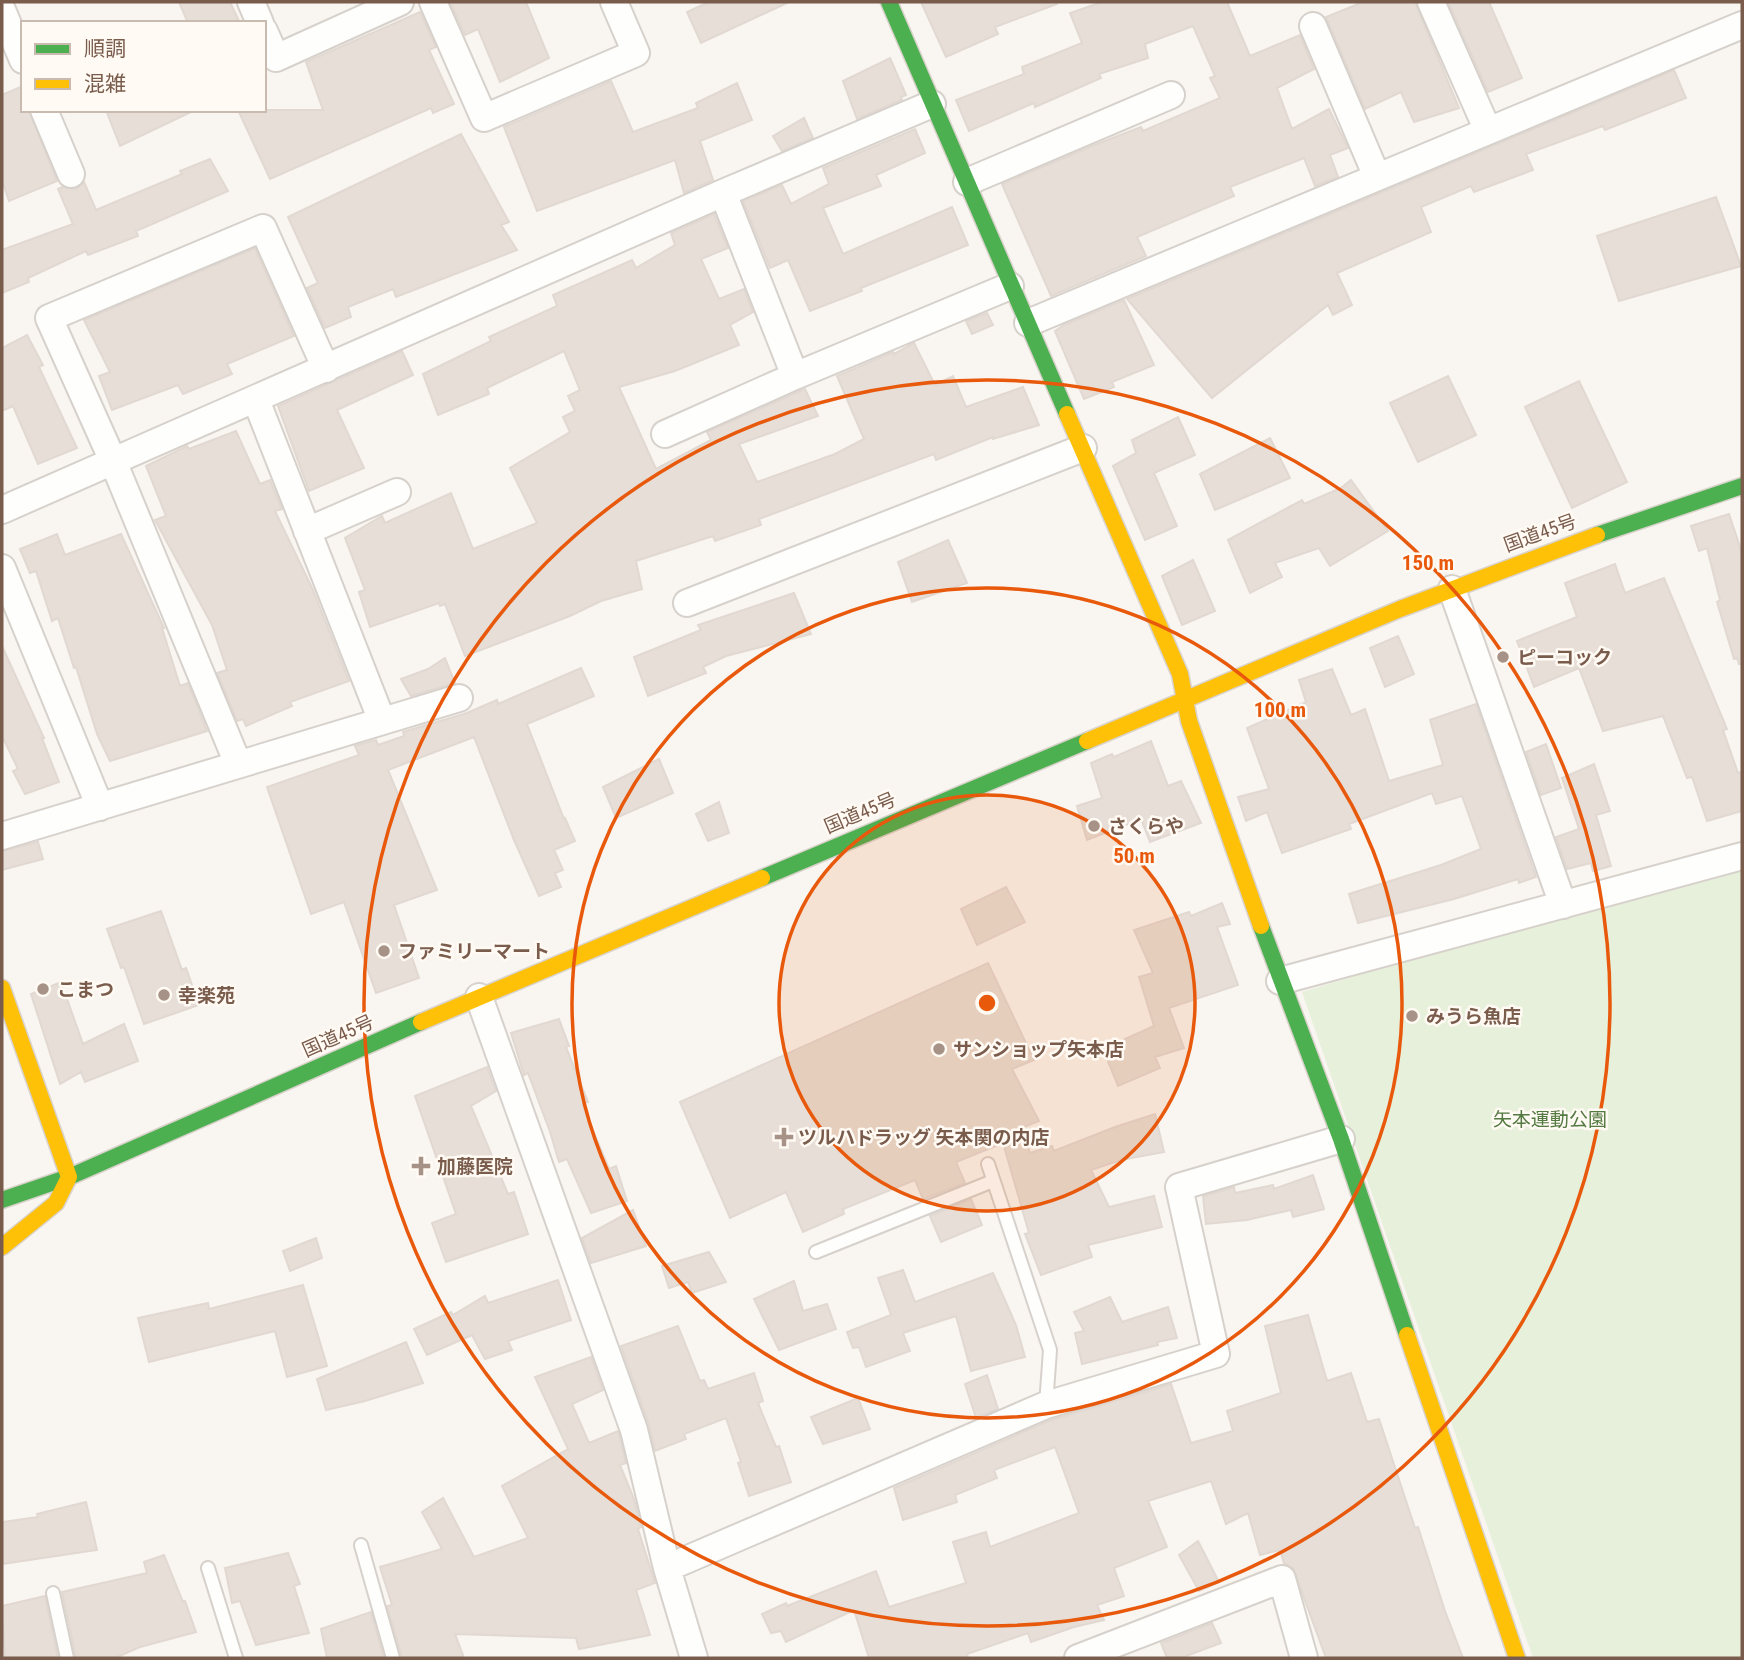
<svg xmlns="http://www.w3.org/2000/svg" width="1744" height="1660" font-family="'Roboto Condensed','Noto Sans JP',sans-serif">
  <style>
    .green { fill: #e7f0db }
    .building { fill: #e6ded7; stroke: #e2d8d2; stroke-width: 2 }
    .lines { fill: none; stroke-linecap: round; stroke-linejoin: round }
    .lane-casing { stroke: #d7d1cb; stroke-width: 16 }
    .street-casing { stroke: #d7d1cb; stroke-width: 30 }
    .fast-casing { stroke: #d9d2cb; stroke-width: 19 }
    .slow-casing { stroke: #d9d2cb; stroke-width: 19 }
    .lane { stroke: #fefefd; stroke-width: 12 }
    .street { stroke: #fefefd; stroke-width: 26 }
    .fast { stroke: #4caf50; stroke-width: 16 }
    .slow { stroke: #ffc107; stroke-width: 16 }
    .ring { fill: none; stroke: #e8590c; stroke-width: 3.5 }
    .poi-dot { fill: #a69286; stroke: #fffaf3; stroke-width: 2.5 }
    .labels { text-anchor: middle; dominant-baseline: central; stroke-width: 5; stroke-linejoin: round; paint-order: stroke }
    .street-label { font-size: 19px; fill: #7a5c4d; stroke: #fffaf3 }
    .poi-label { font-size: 19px; font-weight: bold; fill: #7a5c4d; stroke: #fffaf3; text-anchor: start }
    .park-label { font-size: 19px; fill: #537a41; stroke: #fffaf3 }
    .centre { fill: #e8590c; stroke: #fffaf3; stroke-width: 3.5 }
    .ring-label { font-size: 21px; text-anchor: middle; font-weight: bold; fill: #e8590c; stroke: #fffaf3; stroke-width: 5; stroke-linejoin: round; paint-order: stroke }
  </style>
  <rect width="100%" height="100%" fill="#f9f5f0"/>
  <path class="green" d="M1742,860V1658H1533L1302,992Z"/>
  <path class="building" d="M179,2H230L240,23H188Z
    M450,2H526L549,58L500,82L478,29L465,35Z
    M709,2H789L701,43L687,12Z
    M921,2H1056L1057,4L995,27L998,34L946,57Z
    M1102,2H1227L1250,56L1300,35L1314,69L1277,88L1292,129L1329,109L1348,148L1330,155L1338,177L1315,186L1304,158L1230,187L1234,196L1137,237L1146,256L1051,296L1002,184L1097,144L1141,127L1143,131L1220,98L1210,78L1215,76L1193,26L1145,44L1148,58L1099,74L1101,78L1035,107L1034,103L969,131L956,100L1024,74L1022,67L1082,43L1070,13Z
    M1363,2H1415L1459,108L1414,122L1401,92L1365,109L1326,17Z
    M1448,2H1489L1522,78L1488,92Z
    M420,12L436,47L429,50L454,104L433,113L431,108L270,179L238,110H323L306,62Z
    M890,58L906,95L901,97L902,100L857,119L843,81Z
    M1674,70L1686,98L1605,130L1603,126L1526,154L1533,170L1474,192L1471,186L1421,207L1431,232L1337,273L1352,305L1333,315L1328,305L1212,398L1127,299Z
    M611,81L633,132L698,108L696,103L737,83L752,120L700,141L713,180L684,193L675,160L537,211L504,127Z
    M23,86V110H29L57,181L9,201L2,180V95Z
    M106,110H195L120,146Z
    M804,118L813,138L782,151L773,136Z
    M915,129L925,153L876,175L881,186L823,208L843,254L952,207L968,245L861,288L862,291L810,311L788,260L770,268L743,201L782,185L791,204L829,184L823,168Z
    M461,134L509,222L501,225L517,250L396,297L393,289L348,307L351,317L325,328L307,288L318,283L288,217Z
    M210,159L228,191L136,231L138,236L88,255L86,251L28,278L29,282L2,293V250L73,224L58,189L62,187L76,189L84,182L96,210L182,174L180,171Z
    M1716,197L1741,266L1619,301L1597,236Z
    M714,214L728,248L701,259L719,299L744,289L753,312L730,325L739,345L675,371L619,387L656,469L711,440L707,432L805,389L818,416L739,444L757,482L835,454L864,439L837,376L893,352L894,354L914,343L935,385L953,376L966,407L1023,387L1039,425L993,439V437L936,460L934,454L759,519L761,525L715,541L713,536L636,561L642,589L601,601L570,616L465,656L445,604L440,606L439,603L370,627L359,592L365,590L345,538L382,516L385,523L451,493L473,549L537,523L510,468L570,432L563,417L575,411L568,396L580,390L564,351L487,388L489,394L438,415L423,374L491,341L489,337L557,306L553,295L632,260L636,268L675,245L671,233Z
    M255,248L294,336L227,364L232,374L183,394L178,385L112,410L99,376L110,372L84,320Z
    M1124,300L1154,365L1112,382L1114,387L1084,399L1055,331L1064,325Z
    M987,313L993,325L972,334L966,321Z
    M27,335L43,365L39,367L77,448L38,464L13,406L2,411V348Z
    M402,351L413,375L337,410L364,468L309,491L278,406Z
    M1448,376L1476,435L1418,462L1390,403Z
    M1579,381L1627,482L1572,508L1525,407Z
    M1178,417L1195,455L1154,473L1177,526L1145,540L1113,466L1136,453L1132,440Z
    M236,431L260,484L270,480L282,509L275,511L313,590L349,681L290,702L292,706L246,726L243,719L237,721L217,673L227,670L212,625L155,520L166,516L146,466L187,446L189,449Z
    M1270,438L1290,478L1215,510L1200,474Z
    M1351,480L1388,531L1330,566L1319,548L1275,563L1282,577L1250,593L1228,540L1302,500L1304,504L1341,488Z
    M1729,514L1742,553V664H1739L1737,658L1734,659L1717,602L1720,600L1707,548L1699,551L1691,526Z
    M57,534L65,555L121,534L164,628H162L180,686L188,683L207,731L110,761L97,734L76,667L74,668L58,618L52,621L36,571L30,573L20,549Z
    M948,540L967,583L912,602L898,562Z
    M1193,560L1215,611L1182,625L1162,576Z
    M1615,564L1625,593L1664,578L1727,729L1723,730L1738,773L1742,772V811L1707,821L1692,777L1687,778L1663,716L1603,731L1579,668L1534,687L1517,641L1577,617L1565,583Z
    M794,593L811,634L726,656L703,667L706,673L648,696L634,657L701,630L698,625Z
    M1398,636L1414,674L1385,687L1370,648Z
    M2,646L44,738H42L59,782L25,794L13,771L18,769L2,736Z
    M445,658L455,683L411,696L401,679L428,669Z
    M581,668L594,696L527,724L564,819L565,818L575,841L554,850L563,870L555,873L561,887L539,896L514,840L474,737L388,770L437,890L394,905L419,978L376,993L344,902L311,914L267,787L359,755L355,746L376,740L378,745L404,736L403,732L467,713L497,700L498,704Z
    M1332,669L1351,715L1365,709L1389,781L1443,765L1430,720L1476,704L1536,877L1519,883L1518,879L1454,899L1358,923L1349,894L1441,865L1481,849L1462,796L1436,804L1432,793L1349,824L1351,829L1282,853L1267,812L1246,821L1238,797L1269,789L1247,728L1306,702L1299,680Z
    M1151,741L1168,786L1181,781L1201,823L1150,842L1141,819L1087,840L1077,806L1102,798L1091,763L1112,754L1114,757Z
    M1546,744L1561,788L1541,795L1526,752Z
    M659,759L673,793L616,818L603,787Z
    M1594,764L1610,811L1596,815L1611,866L1593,871L1591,863L1567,869L1556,837L1579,829L1562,778Z
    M719,802L729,833L708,841L696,814Z
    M38,842L43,859L2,870V851Z
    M1006,887L1025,922L977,945L961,909Z
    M1222,903L1230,924L1217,927L1238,985L1169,1008L1184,1048L1155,1057L1160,1068L1118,1086L1103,1049L1154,1026L1139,977L1153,973L1134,930L1189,912L1191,916Z
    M161,911L182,970L186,968L199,1005L144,1024L124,967L121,968L107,929Z
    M988,963L1034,1060L1012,1069L1039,1121L1021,1128L1030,1153L1052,1146L1054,1151L1115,1127L1155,1114L1164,1152L1121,1160L1091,1170L1109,1207L1154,1196L1162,1227L1088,1245L1092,1257L1041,1275L1025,1234L1029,1233L1003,1143L956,1162L965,1183L923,1199L915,1180L843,1209L844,1214L803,1232L786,1192L730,1218L680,1102Z
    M61,982L83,1044L124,1024L138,1061L85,1082L81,1072L60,1084L31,994Z
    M559,1019L569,1046L566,1047L588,1102L582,1104L609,1169L616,1166L627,1201L591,1213L567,1159L559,1162L550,1132L528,1073L524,1075L511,1033Z
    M487,1067L496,1091L471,1106L508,1194L514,1192L528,1234L446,1262L432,1223L456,1214L415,1096Z
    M1313,1175L1324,1209L1293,1217L1291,1210L1247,1220L1206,1224L1203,1196L1234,1187L1235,1193L1273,1185L1274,1189Z
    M971,1199L982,1225L941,1242L930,1216Z
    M633,1210L646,1246L591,1263L582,1238Z
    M316,1238L322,1258L290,1271L283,1251Z
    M709,1252L726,1282L692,1293L688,1282L669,1288L662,1266Z
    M903,1270L915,1302L993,1273L1016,1325L1025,1357L971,1371L956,1316L903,1333L910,1351L866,1367L859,1347L853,1348L847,1332L891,1315L878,1278Z
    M558,1280L571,1320L508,1341L512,1350L485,1359L472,1335L427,1355L414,1329L451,1312L453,1315L485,1296L488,1303Z
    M794,1281L803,1311L827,1304L836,1329L779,1350L754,1299Z
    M303,1285L327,1366L287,1377L275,1331L149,1362L138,1318L208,1303L209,1309Z
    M1110,1297L1122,1322L1168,1307L1177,1338L1157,1342L1158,1345L1082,1364L1075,1333L1084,1331L1074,1312Z
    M1308,1315L1327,1381L1351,1373L1367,1422L1379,1419L1415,1528L1418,1527L1445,1611L1463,1658H1326L1293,1568L1284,1563L1280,1550L1260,1555L1248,1513L1226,1524L1211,1481L1148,1501L1167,1547L1114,1568L1124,1596L1097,1605L1104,1620L1074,1627L1031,1642L1028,1633L967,1654L968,1658H869L854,1610L786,1642L781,1631L771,1633L762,1614L786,1603L787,1606L876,1571L889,1607L966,1583L953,1542L986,1532L990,1547L1079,1513L1055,1447L994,1470L997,1478L955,1495L957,1502L903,1520L894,1488L1051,1420L1171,1384L1191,1443L1233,1431L1227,1411L1281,1393L1265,1326Z
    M678,1326L700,1381L704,1380L708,1389L754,1373L763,1401L758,1403L776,1447L779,1446L791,1482L749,1496L738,1463L741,1462L726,1418L684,1434L686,1439L655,1451L649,1425L621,1346Z
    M406,1342L423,1383L365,1401L326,1410L317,1379Z
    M591,1357L603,1390L572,1404L589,1443L618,1431L619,1434L626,1463L620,1465L634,1499L641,1527L638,1529L655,1583L636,1590L650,1635L579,1649L576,1638L455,1634L464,1658H402L387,1606L392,1605L380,1567L442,1549L422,1512L443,1498L474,1557L528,1538L502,1486L568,1449L535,1377Z
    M987,1375L998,1409L976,1418L965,1384Z
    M858,1398L870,1429L823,1444L811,1417Z
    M86,1502L97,1550L2,1564V1522L38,1517L37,1514Z
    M1198,1541L1219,1582L1199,1591L1179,1555Z
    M288,1553L300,1584L294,1586L309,1633L256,1645L240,1601L232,1603L225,1568Z
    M164,1555L183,1602L185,1601L196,1632L140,1647L115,1658H76L62,1592L147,1573L144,1562Z
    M45,1596L58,1658H5L2,1606Z
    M371,1612L384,1658H327L321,1629Z
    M1212,1623L1221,1643L1181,1658H1167L1161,1643Z"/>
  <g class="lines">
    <g class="lane-casing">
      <path id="lane" d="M988,1164L1050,1350L1046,1405
        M816,1252L993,1181
        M361,1545L393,1658
        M208,1568L236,1658
        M53,1593L67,1658"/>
    </g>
    <g class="street-casing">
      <path id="street" d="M251,2L260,23
        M433,2L484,118L636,53L614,2
        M1431,2L1488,131
        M2,10L23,60
        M1313,26L1377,177
        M264,31L276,58L400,2
        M44,110L71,174
        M967,182L1171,95
        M723,193L795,376
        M1028,323L1742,25
        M256,400L382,721
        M665,434L795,376L1010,286
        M2,510L723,193L932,104
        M307,531L397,492
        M2,568L100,807
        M1452,589L1563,905
        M687,603L1083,448
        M238,764L113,461L49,318L263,228L326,369
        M2,836L459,698
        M1280,981L1742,856
        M479,997L634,1430L667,1568L694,1658
        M667,1568L1046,1405L1216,1354L1179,1187L1341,1139
        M1078,1658L1282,1579L1304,1658"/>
    </g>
    <g class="fast-casing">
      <path id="fast" d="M889,2L1067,414
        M1597,535L1742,486
        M762,878L1087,741
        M1261,926L1341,1139L1407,1335
        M2,1200L69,1177L421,1022"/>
    </g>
    <g class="slow-casing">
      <path id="slow" d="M1067,414L1180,674L1189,721L1261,926
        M1087,741L1400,609L1597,535
        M2,988L69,1177L56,1203L2,1247
        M421,1022L762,878
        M1407,1335L1517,1658"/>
    </g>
    <use href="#lane" class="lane"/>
    <use href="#street" class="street"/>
    <use href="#fast" class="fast"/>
    <use href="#slow" class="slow"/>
  </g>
  <circle cx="987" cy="1003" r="208" fill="#e8590c" fill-opacity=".12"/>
  <g class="ring">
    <circle cx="987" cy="1003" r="208"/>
    <circle cx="987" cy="1003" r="415"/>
    <circle cx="987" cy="1003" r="623"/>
  </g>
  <g class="poi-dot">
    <circle cx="1503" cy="657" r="7"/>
    <circle cx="1094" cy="826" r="7"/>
    <circle cx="384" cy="951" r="7"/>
    <circle cx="43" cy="989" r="7"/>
    <circle cx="164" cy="995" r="7"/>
    <circle cx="1412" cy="1016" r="7"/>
    <circle cx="939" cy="1049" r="7"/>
    <path d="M780.5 1126.5h7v7h7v7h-7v7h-7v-7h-7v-7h7z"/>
    <path d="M417.5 1155.5h7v7h7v7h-7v7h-7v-7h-7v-7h7z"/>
  </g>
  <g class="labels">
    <g class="street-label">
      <text transform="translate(1540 533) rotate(-20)">国道45号</text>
      <text transform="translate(860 813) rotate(-23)">国道45号</text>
      <text transform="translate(338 1036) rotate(-24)">国道45号</text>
    </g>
    <g class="poi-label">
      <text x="1517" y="657">ピーコック</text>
      <text x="1108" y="826">さくらや</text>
      <text x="398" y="951">ファミリーマート</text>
      <text x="57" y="989">こまつ</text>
      <text x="178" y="995">幸楽苑</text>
      <text x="1426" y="1016">みうら魚店</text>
      <text x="953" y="1049">サンショップ矢本店</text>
      <text x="798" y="1137">ツルハドラッグ 矢本関の内店</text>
      <text x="437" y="1166">加藤医院</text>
    </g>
    <g class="park-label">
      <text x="1550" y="1119">矢本運動公園</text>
    </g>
  </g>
  <circle cx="987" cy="1003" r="10" class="centre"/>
  <g class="ring-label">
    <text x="1428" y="570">150 m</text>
    <text x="1280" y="717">100 m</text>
    <text x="1134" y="863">50 m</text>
  </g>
  <rect width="1744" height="1660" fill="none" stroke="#7a5c4d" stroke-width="7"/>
  <rect x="21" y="21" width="245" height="91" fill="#fffaf3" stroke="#cabbb1" stroke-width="2"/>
  <rect x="35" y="44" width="35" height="10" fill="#4caf50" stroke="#cabbb1" stroke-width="2"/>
  <text x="84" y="56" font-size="21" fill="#7a5c4d">順調</text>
  <rect x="35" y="79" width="35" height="10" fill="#ffc107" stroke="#cabbb1" stroke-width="2"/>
  <text x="84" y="91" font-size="21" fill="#7a5c4d">混雑</text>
</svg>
